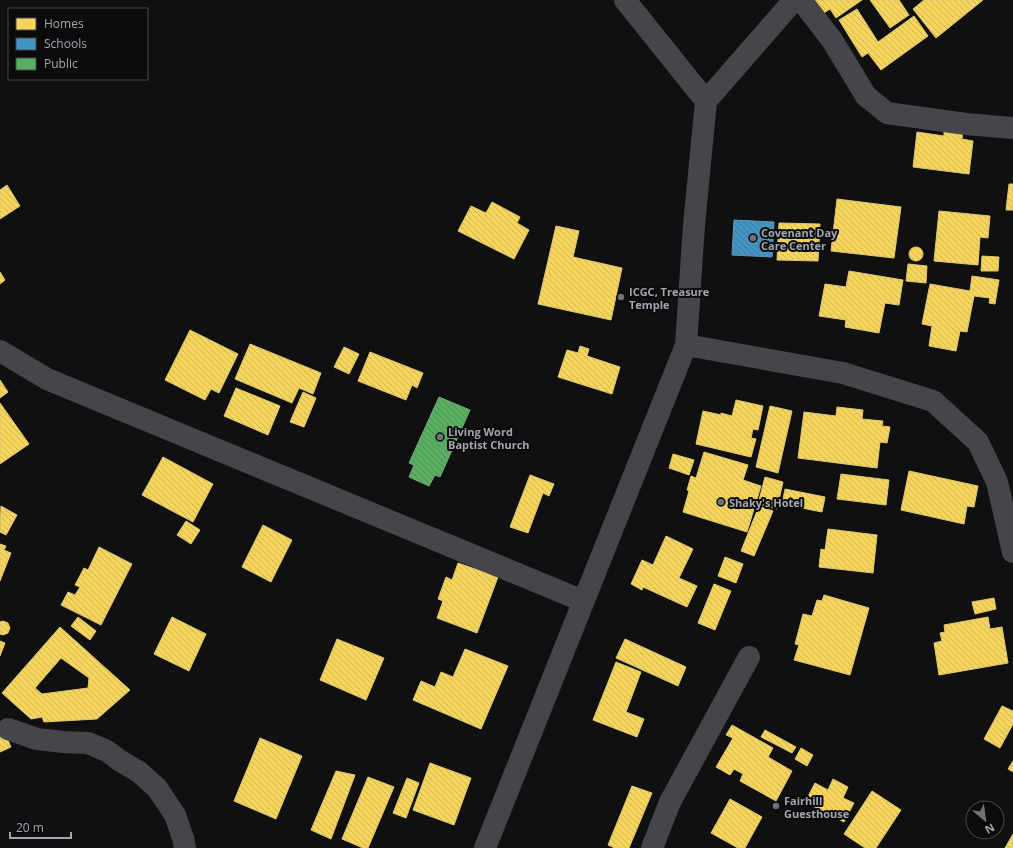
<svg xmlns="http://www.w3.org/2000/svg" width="1013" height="848" font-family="'Open Sans',sans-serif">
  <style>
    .homes { fill: url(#homes-back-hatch); stroke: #ddc775; fill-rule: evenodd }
    .schools { fill: url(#schools-back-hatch); stroke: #6099bd }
    .public { fill: url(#public-back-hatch); stroke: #70ac79 }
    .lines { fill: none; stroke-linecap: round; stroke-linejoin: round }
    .minor { stroke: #45464a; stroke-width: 22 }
    .poi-dot { fill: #707278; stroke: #0b0b0c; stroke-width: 1.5 }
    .labels { text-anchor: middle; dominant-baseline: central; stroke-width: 4; stroke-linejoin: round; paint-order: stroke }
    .poi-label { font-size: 11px; font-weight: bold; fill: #a3a7b0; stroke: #0b0b0c; text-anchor: start }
  </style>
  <defs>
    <pattern id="homes-back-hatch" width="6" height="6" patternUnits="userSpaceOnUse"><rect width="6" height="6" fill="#f6d55c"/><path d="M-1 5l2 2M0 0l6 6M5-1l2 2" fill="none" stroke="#cfb454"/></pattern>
    <pattern id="schools-back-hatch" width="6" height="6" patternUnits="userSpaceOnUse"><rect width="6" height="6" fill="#4393c3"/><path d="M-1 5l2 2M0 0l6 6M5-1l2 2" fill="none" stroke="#3e7ba0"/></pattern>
    <pattern id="public-back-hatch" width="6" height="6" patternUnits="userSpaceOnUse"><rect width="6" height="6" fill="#5aae61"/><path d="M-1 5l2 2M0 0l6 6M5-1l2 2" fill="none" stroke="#508f56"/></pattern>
  </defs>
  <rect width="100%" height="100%" fill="#101011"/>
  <path class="homes" d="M812,0H862L836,18L830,9L821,15Z
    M870,0H899L909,15L890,28Z
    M924,0H983L936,38L913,9Z
    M857,9L878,42L914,16L928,36L881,70L868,53L862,57L839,20Z
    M944,130L963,132L962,139L973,141L969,174L913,167L917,132L944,136Z
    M1009,184H1013V210H1006Z
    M7,185L20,206L0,219V190Z
    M837,199L901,207L894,258L831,251Z
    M492,202L520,217L517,223L529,230L514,259L458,231L471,206L486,213Z
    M939,211L990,216L988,238L980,237L978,265L934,261Z
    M779,223L820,224L818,261L777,260Z
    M556,226L579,231L573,257L622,268L611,320L538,304Z
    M909 254a7 7 0 1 1 14 0a7 7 0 1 1-14 0Z
    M982,256L999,257L998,271H981Z
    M908,264L927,266L926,283L906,281Z
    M849,271L903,280L899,305L885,303L879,333L845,327L846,320L819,316L825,284L846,287Z
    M0,272L5,280L0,284Z
    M972,276L999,280L995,304L989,303L990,298L974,296L967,332L960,331L956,351L929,346L932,326L922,324L930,284L970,291Z
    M190,330L238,354L219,393L211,389L205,400L165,380Z
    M250,344L321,373L313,394L299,388L292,403L235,379Z
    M580,346L589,349L587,356L620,367L612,394L558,377L567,350L578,353Z
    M344,347L359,354L349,374L334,367Z
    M370,352L423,373L417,388L412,385L406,400L358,381Z
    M0,380L8,392L0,398Z
    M236,388L280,406L268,435L224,416Z
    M303,392L316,398L304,427L290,422Z
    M736,400L763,406L758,430L753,429L751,438L756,439L751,457L696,444L703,411L721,415V413L732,416Z
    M0,403L29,444L0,464Z
    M770,406L792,411L778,473L756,467Z
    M837,407L863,410L862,419L883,421L882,426L890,427L887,443L880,442L877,468L798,458L804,412L836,416Z
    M704,452L748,465L743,480L761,486L747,532L683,512L689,491L687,490L691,476L696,478Z
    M673,454L694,460L689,475L669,468Z
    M163,457L213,484L193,522L142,495Z
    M909,471L978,486L974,507L967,506L964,524L901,510Z
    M841,474L889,480L886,505L837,499Z
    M530,475L554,484L549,496L543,493L528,533L510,527Z
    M765,477L783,482L777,509L758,504Z
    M785,489L825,497L822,512L782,504Z
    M1,506L17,515L6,535L0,532Z
    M759,506L773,511L754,556L741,551Z
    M186,521L200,530L191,544L177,535Z
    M263,525L292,540L271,582L242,567Z
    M828,529L877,535L873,573L819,567L821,549L825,550Z
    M666,536L693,549L679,578L697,586L687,607L643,587L642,590L631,584L642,560L653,565Z
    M0,544L6,546L4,550L11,553L0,581Z
    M99,547L132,564L101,625L61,605L68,592L75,595L80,587L75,585L84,568L88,570Z
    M725,557L743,564L736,583L718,576Z
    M458,563L498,577L477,633L437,618L443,601L438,599L446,577L452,580Z
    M714,584L731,591L715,630L698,623Z
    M824,595L869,608L850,675L794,660L799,645L795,644L803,614L812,616L817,600L822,601Z
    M994,598L996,609L975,614L972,602Z
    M78,617L96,631L90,640L71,626Z
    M172,617L206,634L189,671L154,654Z
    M988,617L990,629L1002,627L1008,663L939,675L934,643L942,641L940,633L945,632L944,625Z
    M3,621L8,623L10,628L8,633L3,635L0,634V622Z
    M60,627L130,690L97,719L44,722L42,717L31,719L2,693ZM61,658L89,678L88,688L42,694L35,688Z
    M337,639L384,658L366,700L320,680Z
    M625,639L686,667L678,686L616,658Z
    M0,641L5,643L0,656Z
    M465,649L508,666L481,729L413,700L421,681L435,687L441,672L453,677Z
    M616,662L641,672L626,712L644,719L637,737L593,720Z
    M1002,706L1013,711V724L1000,748L984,739Z
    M0,723L11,747L0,752Z
    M732,725L773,748L768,757L792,771L776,801L740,781L743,774L734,769L730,775L716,767L733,738L726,735Z
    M765,730L796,747L792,753L761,737Z
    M260,738L302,756L276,819L234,801Z
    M801,748L813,755L807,766L795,759Z
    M1013,761V772L1008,769Z
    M430,763L471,778L454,825L413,810Z
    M336,771L355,775L331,839L311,830Z
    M368,777L394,787L368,848H363L342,839Z
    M407,778L419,783L406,818L393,813Z
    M833,779L848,787L843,798L854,803L844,822L805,802L815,783L828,790Z
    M632,786L652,793L629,848H615L608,845Z
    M872,791L901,810L876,848H865L844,834Z
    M730,799L762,817L745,848H738L711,833Z
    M1013,834V848H1005Z"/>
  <path class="schools" d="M734,220L774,222L772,257L732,255Z"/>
  <path class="public" d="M439,397L470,410L440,477L435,475L429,486L409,477L414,465L409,463Z"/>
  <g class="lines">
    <path class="minor" d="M625,0L706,101
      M801,0L832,40L866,96L887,113L966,124L1013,128
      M686,345L843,373L933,401L978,442L997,482L1013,552
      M0,351L47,379L583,601
      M8,729L37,739L64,742L88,743L107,751L119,760L139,772L157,788L175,815L183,838L185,848
      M485,848L686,345L694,225L706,101L794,0
      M652,848L670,802L749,657"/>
  </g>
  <g class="poi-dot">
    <circle cx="753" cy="238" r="4"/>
    <circle cx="621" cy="297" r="4"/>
    <circle cx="440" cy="437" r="4"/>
    <circle cx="721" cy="502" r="4"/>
    <circle cx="776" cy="806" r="4"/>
  </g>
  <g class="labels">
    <g class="poi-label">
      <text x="761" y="232">Covenant Day<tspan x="761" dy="13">Care Center</tspan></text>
      <text x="629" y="291">ICGC, Treasure<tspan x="629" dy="13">Temple</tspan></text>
      <text x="448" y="431">Living Word<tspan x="448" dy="13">Baptist Church</tspan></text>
      <text x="729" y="502">Shaky's Hotel</text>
      <text x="784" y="800">Fairhill<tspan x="784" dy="13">Guesthouse</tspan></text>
    </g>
  </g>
  <rect x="8" y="8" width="140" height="72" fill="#0b0b0c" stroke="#48494e"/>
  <rect x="16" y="18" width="20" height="12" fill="#f6d55c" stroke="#48494e"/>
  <text x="44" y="28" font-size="12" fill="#a3a7b0">Homes</text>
  <rect x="16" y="38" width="20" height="12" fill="#4393c3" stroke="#48494e"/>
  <text x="44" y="48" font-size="12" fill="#a3a7b0">Schools</text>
  <rect x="16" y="58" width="20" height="12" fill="#5aae61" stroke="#48494e"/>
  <text x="44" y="68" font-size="12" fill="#a3a7b0">Public</text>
  <g transform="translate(985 820) rotate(151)"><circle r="19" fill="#0b0b0c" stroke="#48494e"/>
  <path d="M0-3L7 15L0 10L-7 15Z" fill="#707278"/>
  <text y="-6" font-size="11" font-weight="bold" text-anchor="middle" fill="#a3a7b0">N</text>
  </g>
  <path d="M10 832v6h61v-6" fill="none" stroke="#a3a7b0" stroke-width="2"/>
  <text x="16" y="832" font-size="12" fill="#a3a7b0" stroke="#0b0b0c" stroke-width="3" paint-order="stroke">20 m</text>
</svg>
